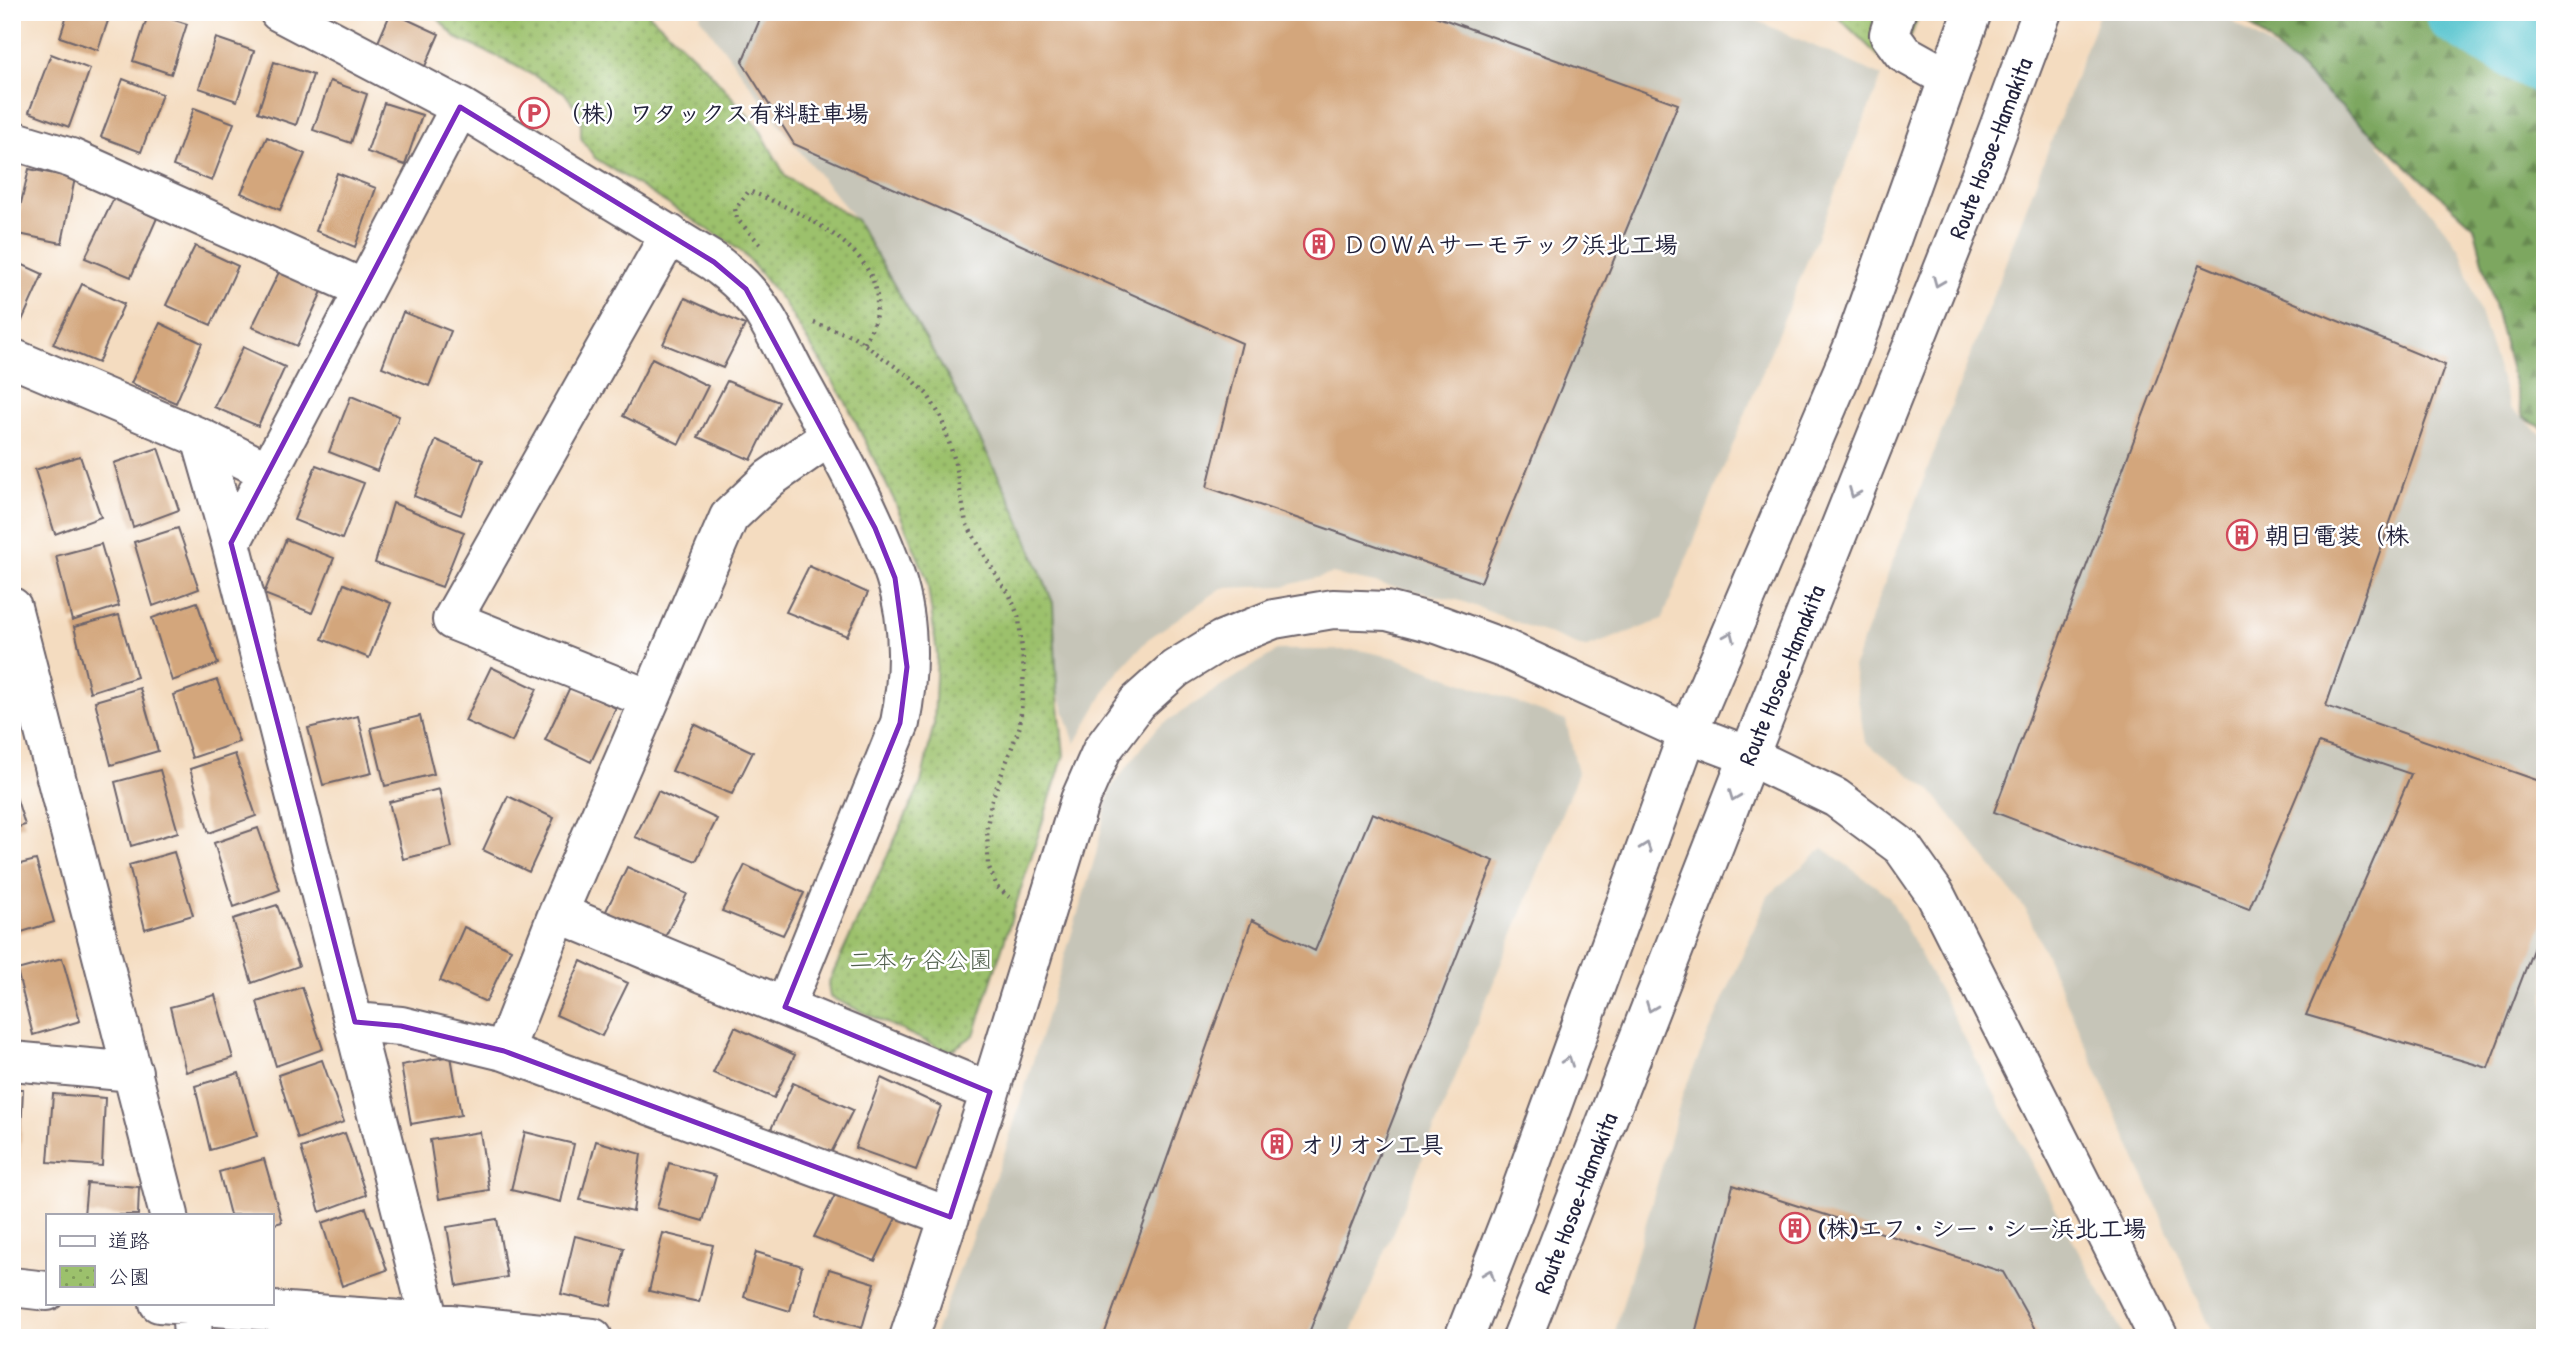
<svg xmlns="http://www.w3.org/2000/svg" width="2557" height="1350" font-family="'Patrick Hand','Klee One',sans-serif">
  <style>
    .industrial { fill: #c6c5b8 }
    .forest { fill: url(#forest-firs); stroke: #50644e; stroke-width: 2 }
    .park { fill: url(#park-dots); stroke: #5f7254; stroke-width: 2 }
    .lines { fill: none; stroke-linecap: round; stroke-linejoin: round }
    .river { stroke: #58c5cf; stroke-width: 70 }
    .building { fill: #d3a67b }
    .minor-casing { stroke: #6c636a; stroke-width: 42 }
    .major-casing { stroke: #6c636a; stroke-width: 42 }
    .path { stroke: #6c636a; stroke-width: 4.5; stroke-dasharray: 2 5; stroke-linecap: butt }
    .minor { stroke: #fff; stroke-width: 38 }
    .major { stroke: #fff; stroke-width: 38 }
    .oneway { stroke: #9c9ca7 }
    .marked { fill: none; stroke: #7b2cbf; stroke-width: 5; stroke-linejoin: round }
    .labels { text-anchor: middle; dominant-baseline: central; stroke-width: 5; stroke-linejoin: round; paint-order: stroke }
    .poi-label { font-size: 24px; font-weight: bold; fill: #22223b; stroke: #fff; text-anchor: start }
    .street-label { font-size: 24px; fill: #22223b; stroke: #fff }
    .park-label { font-size: 24px; fill: #53624f; stroke: #fff }
  </style>
  <defs>
    <pattern id="forest-firs" width="22" height="20" patternUnits="userSpaceOnUse" patternTransform="scale(1.75)"><rect width="22" height="20" fill="#7da760"/><path d="M5 1l3.5 6h-7zM16 11l3.5 6h-7z" fill="#668850"/></pattern>
    <pattern id="park-dots" width="8" height="8" patternUnits="userSpaceOnUse" patternTransform="scale(1.75)"><rect width="8" height="8" fill="#9cc16c"/><path d="M2 2h.1M6 6h.1" fill="none" stroke="#7f9c5a" stroke-width="1.8" stroke-linecap="round"/></pattern>
  </defs>
  <rect width="100%" height="100%" fill="#fff"/>
  <filter id="ink" filterUnits="userSpaceOnUse"><feTurbulence type="fractalNoise" baseFrequency=".0143" numOctaves="2"/><feDisplacementMap in="SourceGraphic" scale="14" xChannelSelector="R" yChannelSelector="G"/><feConvolveMatrix kernelMatrix="1 2 1 2 8 2 1 2 1" color-interpolation-filters="sRGB"/></filter>
  <filter id="wash" filterUnits="userSpaceOnUse"><feTurbulence type="fractalNoise" baseFrequency=".00686" numOctaves="4" result="noise"/><feDisplacementMap in="SourceGraphic" scale="28" xChannelSelector="R" yChannelSelector="G"/><feGaussianBlur stdDeviation="1.57" result="paint"/><feColorMatrix in="noise" values="0 0 0 0 0 0 0 0 0 0 0 0 0 0 0 0 0 1.4 0 .05"/><feComposite in="paint" operator="in"/></filter>
  <g filter="url(#wash)">
    <rect width="100%" height="100%" fill="#f4dcc0"/>
    <path class="industrial" d="M702,12H1737L1882,76L1662,620L1585,648L1461,601L1332,574L1284,586L1222,588L1148,639L1112,679L1075,744L1052,673L1053,603L1014,507L952,384L856,220L794,144L700,17Z
      M2100,12H2219L2332,89L2371,134L2460,249L2510,408L2545,437V1338H2215L2026,910L1931,790L1865,742L1853,667Z
      M1278,650H1359L1396,658L1566,721L1578,773L1350,1338H933L1007,1146L1096,854L1110,789L1158,727Z
      M1823,848L1889,896L2125,1338H1613L1683,1093L1768,896Z"/>
    <path class="forest" d="M2236,12H2545V429L2523,418L2474,226Z"/>
    <path class="park" d="M432,12H647L707,69L759,128L786,177L856,220L952,384L1014,507L1053,603L1057,687L1064,755L974,1035L949,1052L830,997L828,984L921,783L934,723L937,654L927,579L895,502L847,404L784,303L760,273L743,253L725,240L595,158L581,138V122L577,110L564,92L505,60L456,38Z
      M1822,12H1920L1896,73L1838,17Z"/>
    <g class="lines">
      <path class="river" d="M2460,12L2545,60"/>
    </g>
    <g id="blocks">
      <path class="building" d="M68,12H111L98,50L60,37Z
        M149,12L187,24L171,74L133,61Z
        M391,12L439,34L423,71L375,49Z
        M763,12H1424L1678,104L1481,582L1207,487L1242,343L794,144L742,62Z
        M216,38L254,51L237,101L199,88Z
        M51,54L90,69L69,127L29,112Z
        M274,62L313,75L296,125L258,112Z
        M123,79L162,94L141,152L101,137Z
        M330,81L367,94L351,143L313,130Z
        M384,103L422,115L405,165L367,152Z
        M194,108L234,123L212,181L173,166Z
        M267,137L305,154L280,210L241,193Z
        M29,169L75,178L62,243L14,233Z
        M337,173L376,188L355,247L316,231Z
        M114,198L157,218L131,277L85,258Z
        M195,246L238,266L211,325L166,305Z
        M12,260L43,274L16,334L12,332Z
        M2200,264L2445,365L2326,706L2545,783V918L2488,1068L2306,1015L2411,774L2319,743L2249,909L1994,812Z
        M281,268L324,287L297,346L252,327Z
        M82,284L124,304L98,363L53,344Z
        M685,298L745,325L723,368L663,344Z
        M403,312L451,331L429,386L382,367Z
        M160,323L202,343L176,403L131,383Z
        M243,347L285,367L258,426L214,407Z
        M652,358L708,386L679,444L623,416Z
        M727,381L779,402L751,460L698,437Z
        M351,396L399,416L377,471L329,452Z
        M436,440L483,460L461,515L414,496Z
        M158,448L179,510L133,527L114,463Z
        M80,456L101,517L55,534L35,470Z
        M316,465L364,483L342,539L294,520Z
        M393,503L464,532L442,587L375,563Z
        M178,528L199,589L153,606L134,542Z
        M286,539L334,558L312,613L264,594Z
        M101,544L119,606L72,621L56,556Z
        M809,566L868,593L847,636L786,612Z
        M344,584L391,603L369,658L322,639Z
        M197,602L218,664L172,681L152,618Z
        M119,615L137,677L90,692L74,627Z
        M491,667L537,689L512,742L465,721Z
        M217,680L239,742L192,758L173,695Z
        M570,687L616,708L591,762L545,740Z
        M140,688L158,751L111,765L95,701Z
        M358,716L372,773L323,785L308,728Z
        M420,716L434,774L385,786L371,728Z
        M694,724L753,752L732,794L672,771Z
        M235,754L256,816L209,833L190,769Z
        M160,770L178,832L131,846L115,782Z
        M12,784L25,825L12,829Z
        M439,789L452,847L403,859L389,802Z
        M658,791L717,819L696,861L635,837Z
        M508,796L554,818L529,872L483,850Z
        M1372,813L1494,861L1307,1338H1103L1252,920L1315,951Z
        M258,828L280,890L234,907L214,843Z
        M174,852L193,915L145,929L129,865Z
        M36,860L54,922L12,935V866Z
        M745,865L804,893L783,935L722,911Z
        M627,867L687,894L665,937L605,913Z
        M277,905L299,966L252,983L233,919Z
        M464,927L511,949L486,1002L440,981Z
        M62,958L80,1021L33,1035L17,970Z
        M581,961L628,983L602,1036L556,1015Z
        M302,987L323,1049L276,1066L257,1002Z
        M215,995L233,1058L186,1072L170,1007Z
        M735,1027L795,1055L774,1098L713,1073Z
        M451,1056L461,1115L411,1124L401,1065Z
        M322,1060L344,1122L298,1139L278,1075Z
        M239,1073L257,1136L210,1150L195,1086Z
        M881,1078L941,1106L916,1170L855,1148Z
        M793,1083L853,1110L831,1153L771,1129Z
        M12,1089H23L20,1158L12,1157Z
        M53,1094L105,1098L102,1166L48,1162Z
        M480,1132L489,1190L439,1199L430,1140Z
        M525,1132L574,1144L561,1202L511,1190Z
        M345,1133L366,1195L320,1212L301,1148Z
        M596,1141L641,1154L633,1212L580,1200Z
        M264,1159L282,1222L271,1225V1215H230L219,1172Z
        M669,1163L716,1176L703,1221L657,1208Z
        M87,1183L139,1187L138,1215H84Z
        M1733,1185L2003,1272L2040,1338H1694Z
        M837,1191L896,1218L875,1261L814,1237Z
        M366,1208L387,1270L342,1286L322,1223Z
        M497,1219L507,1277L457,1286L447,1227Z
        M663,1233L713,1245L699,1302L649,1291Z
        M575,1236L624,1248L611,1306L561,1294Z
        M756,1252L802,1266L790,1311L744,1297Z
        M829,1269L875,1283L862,1328L816,1314Z"/>
    </g>
  </g>
  <g filter="url(#ink)">
    <use href="#blocks" fill-opacity="0" stroke="#6c636a" stroke-width="2"/>
    <g class="lines">
      <g class="minor-casing">
        <path id="minor" d="M279,12L460,107L714,262C725,271 737,279 746,290C768,314 782,348 797,376C831,438 873,510 895,576C911,623 909,676 900,723L785,1007
          M1896,12L1889,34L1903,53L1948,78
          M12,140L71,158L364,289
          M12,358L201,438L231,543L430,1322
          M201,438L269,472
          M231,543L460,107
          M12,607L169,1215
          M649,699L452,620L670,234
          M558,913L990,1092
          M355,1022L401,1026L504,1051L950,1217
          M504,1051L558,913L729,517L770,478L830,436
          M12,1061L133,1072
          M12,1287L47,1291
          M159,1303L430,1322L593,1338
          M191,1303L193,1338
          M909,1338L990,1092L1080,800L1102,750L1138,702L1175,669L1222,640L1274,619L1333,609L1387,611L1440,625L1505,649L1688,733L1749,756L1836,798L1902,847L1935,894L2159,1338"/>
      </g>
      <g class="major-casing">
        <path id="major" d="M1464,1338L1512,1215L1688,733L1853,347L1972,12
          M1522,1338L1749,756L1986,162L2042,12"/>
      </g>
      <path class="path" d="M760,244L737,219L735,209L749,191C809,215 914,263 864,343
        M814,323L853,336L911,378L927,394L941,417L954,458L966,523L1000,582L1009,593L1019,618L1024,672L1020,726L991,802L987,827L988,865L997,887L1009,897"/>
      <use href="#minor" class="minor"/>
      <use href="#major" class="major"/>
    </g>
    <defs><path id="oneway-chevron" d="M-2-3.5L2.5 0L-2 3.5" fill="none" stroke-width="1.6" stroke-linecap="round" stroke-linejoin="round" transform="scale(1.75)"/></defs>
    <g class="oneway">
      <use href="#oneway-chevron" transform="translate(1938 282) rotate(112)"/>
      <use href="#oneway-chevron" transform="translate(1854 493) rotate(112)"/>
      <use href="#oneway-chevron" transform="translate(1730 636) rotate(-67)"/>
      <use href="#oneway-chevron" transform="translate(1734 796) rotate(111)"/>
      <use href="#oneway-chevron" transform="translate(1646 847) rotate(-70)"/>
      <use href="#oneway-chevron" transform="translate(1651 1007) rotate(111)"/>
      <use href="#oneway-chevron" transform="translate(1568 1061) rotate(-70)"/>
      <use href="#oneway-chevron" transform="translate(1489 1274) rotate(-69)"/>
    </g>
  </g>
  <path class="marked" d="M460,107L714,262L746,289L875,528L895,578L907,667L900,723L785,1007L990,1092L950,1217L504,1051L401,1026L355,1022L231,543Z"/>
  <defs>
    <g id="parking-ring" transform="scale(1.575)"><circle r="9.5" fill="#fff" stroke="#d1495b" stroke-width="1.5"/><path d="M-3.5-5.5H1a3.5 3.5 0 0 1 0 7H-1V5.5H-3.5ZM-1-3.4V-.6H.8a1.4 1.4 0 0 0 0-2.8Z" fill="#d1495b"/></g>
    <g id="building-ring" transform="scale(1.575)"><circle r="9.5" fill="#fff" stroke="#d1495b" stroke-width="1.5"/><path d="M-4-6H4V6H1V3H-1V6H-4ZM-2.5-4.3h1.7v1.8h-1.7ZM.8-4.3h1.7v1.8H.8ZM-2.5-1h1.7V.8h-1.7ZM.8-1h1.7V.8H.8Z" fill="#d1495b"/></g>
  </defs>
  <g fill-rule="evenodd">
    <use href="#parking-ring" x="534" y="113"/>
    <use href="#building-ring" x="1319" y="244"/>
    <use href="#building-ring" x="2242" y="535"/>
    <use href="#building-ring" x="1277" y="1144"/>
    <use href="#building-ring" x="1795" y="1228"/>
  </g>
  <g class="labels">
    <g class="poi-label">
      <text x="557" y="113">（株）ワタックス有料駐車場</text>
      <text x="1342" y="244">ＤＯＷＡサーモテック浜北工場</text>
      <text x="2265" y="535">朝日電装（株</text>
      <text x="1300" y="1144">オリオン工具</text>
      <text x="1818" y="1228">(株)エフ・シー・シー浜北工場</text>
    </g>
    <g class="street-label">
      <text transform="translate(1990 148) rotate(-69)">Route Hosoe-Hamakita</text>
      <text transform="translate(1781 675) rotate(-68)">Route Hosoe-Hamakita</text>
      <text transform="translate(1575 1203) rotate(-69)">Route Hosoe-Hamakita</text>
    </g>
    <g class="park-label">
      <text x="921" y="959">二本ヶ谷公園</text>
    </g>
  </g>
  <rect width="2557" height="1350" fill="none" stroke="#fff" stroke-width="42"/>
  <rect x="46" y="1214" width="228" height="91" fill="#ffffff" stroke="#a7a7b1" stroke-width="2"/>
  <rect x="60" y="1236" width="35" height="10" fill="#ffffff" stroke="#a7a7b1" stroke-width="2"/>
  <text x="108" y="1248" font-size="21" fill="#22223b">道路</text>
  <rect x="60" y="1266" width="35" height="21" fill="url(#park-dots)" stroke="#a7a7b1" stroke-width="2"/>
  <text x="108" y="1284" font-size="21" fill="#22223b">公園</text>
</svg>
